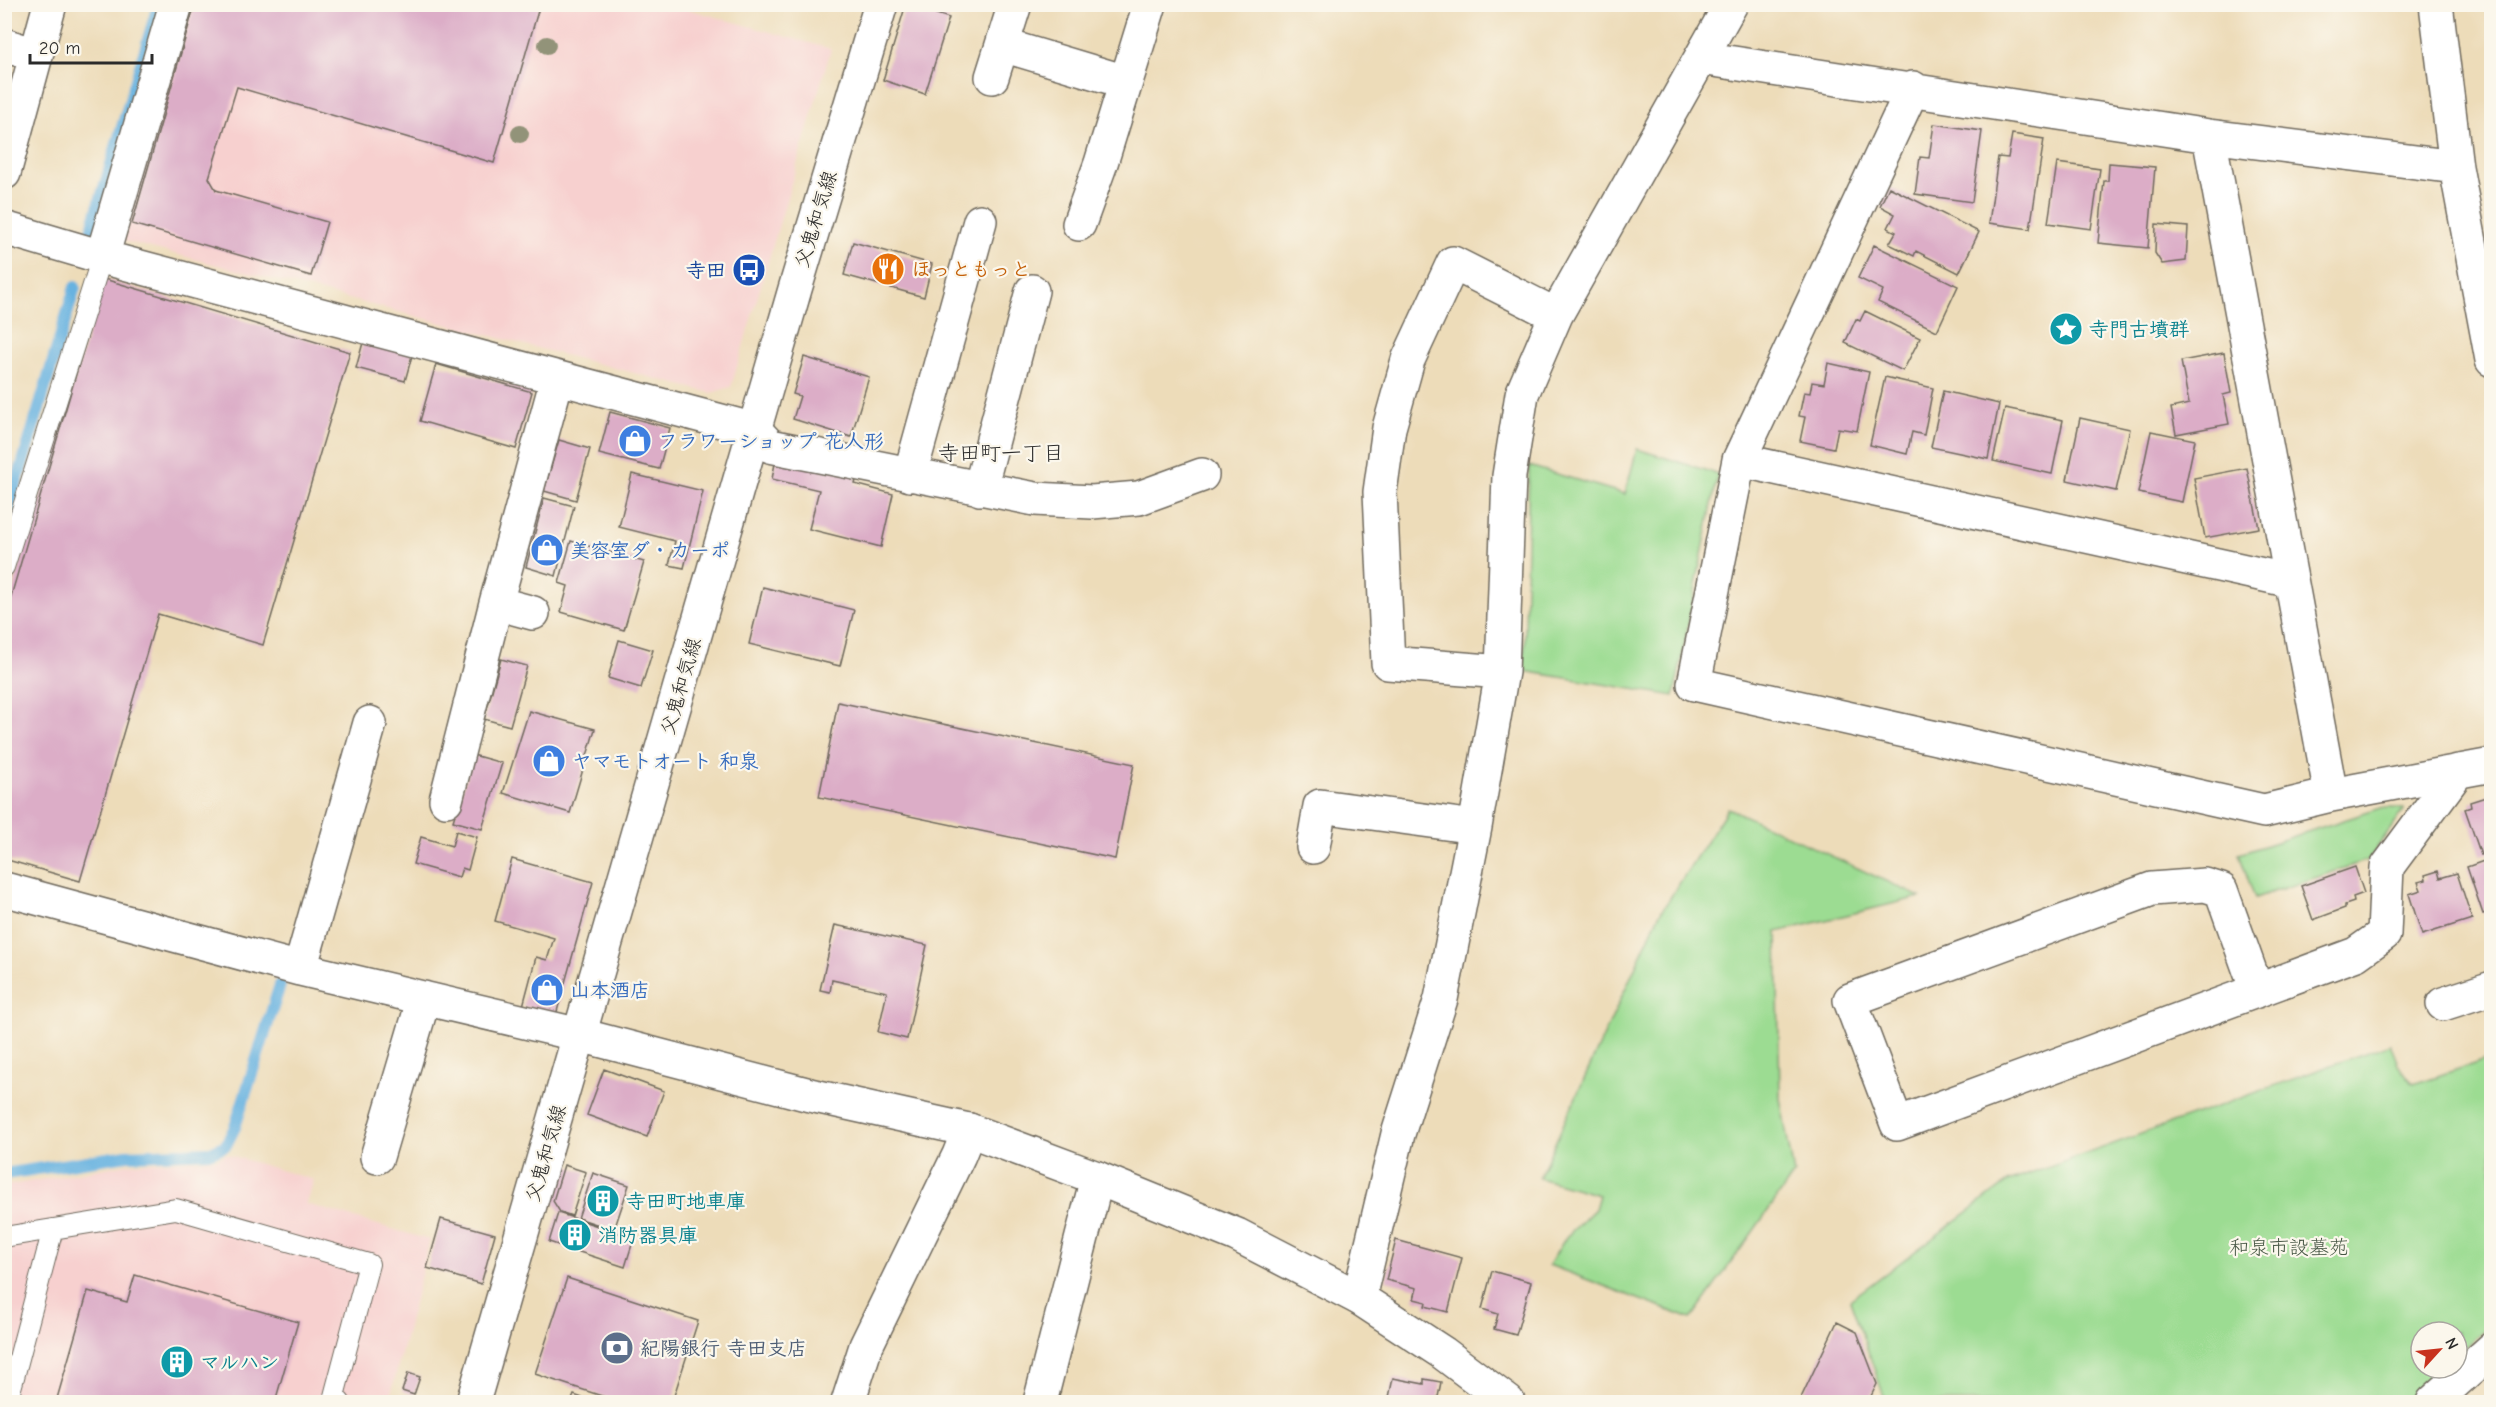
<svg xmlns="http://www.w3.org/2000/svg" width="2496" height="1407" font-family="'Comic Neue','Klee One',sans-serif">
  <style>
    .built { fill: #f7d0cf }
    .green { fill: #9cdc92; stroke: #64845e; stroke-width: 1.5 }
    .lines { fill: none; stroke-linecap: round; stroke-linejoin: round }
    .stream { stroke: #67b2e0; stroke-width: 12 }
    .building { fill: #dcadc7 }
    .service-casing { stroke: #6f695d; stroke-width: 22 }
    .minor-casing { stroke: #6f695d; stroke-width: 36 }
    .tertiary-casing { stroke: #6f695d; stroke-width: 36 }
    .secondary-casing { stroke: #6f695d; stroke-width: 36 }
    .service { stroke: #fff; stroke-width: 20 }
    .minor { stroke: #fff; stroke-width: 33 }
    .tertiary { stroke: #fff; stroke-width: 33 }
    .secondary { stroke: #fff; stroke-width: 33 }
    .tree { fill: #929379 }
    .labels { text-anchor: middle; dominant-baseline: central; stroke-width: 4.5; stroke-linejoin: round; paint-order: stroke }
    .street-label { font-size: 20px; fill: #2b2b2b; stroke: #fbf7ec }
    .food-label { font-size: 20px; font-weight: bold; fill: #c56008; stroke: #fbf7ec; text-anchor: start }
    .transit-label { font-size: 20px; font-weight: bold; fill: #164399; stroke: #fbf7ec; text-anchor: end }
    .culture-label { font-size: 20px; font-weight: bold; fill: #0d838f; stroke: #fbf7ec; text-anchor: start }
    .shop-label { font-size: 20px; font-weight: bold; fill: #366cbe; stroke: #fbf7ec; text-anchor: start }
    .park-label { font-size: 20px; fill: #475745; stroke: #fbf7ec }
    .service-label { font-size: 20px; font-weight: bold; fill: #4e5e75; stroke: #fbf7ec; text-anchor: start }
    .neighbourhood-label { font-size: 21px; fill: #2b2b2b; stroke: #fbf7ec }
  </style>
  <rect width="100%" height="100%" fill="#fbf7ec"/>
  <filter id="ink" filterUnits="userSpaceOnUse"><feTurbulence type="fractalNoise" baseFrequency=".0167" numOctaves="2"/><feDisplacementMap in="SourceGraphic" scale="12" xChannelSelector="R" yChannelSelector="G"/><feConvolveMatrix kernelMatrix="1 2 1 2 8 2 1 2 1" color-interpolation-filters="sRGB"/></filter>
  <filter id="wash" filterUnits="userSpaceOnUse"><feTurbulence type="fractalNoise" baseFrequency=".008" numOctaves="4" result="noise"/><feDisplacementMap in="SourceGraphic" scale="24" xChannelSelector="R" yChannelSelector="G"/><feGaussianBlur stdDeviation="1.35" result="paint"/><feColorMatrix in="noise" values="0 0 0 0 0 0 0 0 0 0 0 0 0 0 0 0 0 1.4 0 .05"/><feComposite in="paint" operator="in"/></filter>
  <g filter="url(#wash)">
    <rect width="100%" height="100%" fill="#eddcb9"/>
    <path class="built" d="M186,5H673L831,49L731,387L711,393L117,239Z
      M226,1154L314,1180L306,1204L430,1240L391,1394L426,1402H5V1186L133,1163L217,1159Z"/>
    <path class="green" d="M1637,449L1718,474L1674,696L1524,671L1529,466L1625,494Z
      M1728,808L1920,897L1777,932L1780,1098L1794,1174L1691,1319L1549,1265L1566,1237L1595,1209L1599,1195L1539,1178L1659,915Z
      M2381,808H2404V810L2368,860L2255,898L2239,854Z
      M2390,1044L2398,1064L2413,1084L2492,1058L2491,1323L2457,1355V1332H2421V1368H2442L2405,1402H1886L1850,1300L2008,1182Z"/>
    <g class="lines">
      <path class="stream" d="M90,235L158,6
        M4,526L75,287
        M4,1174L127,1155L211,1152L226,1145L235,1127L280,985"/>
    </g>
    <g id="blocks">
      <path class="building" d="M195,4H540L494,163L237,87L209,178L216,190L327,222L311,276L132,224Z
        M906,4L949,18L925,94L883,80Z
        M1934,124L1982,131L1972,202L1915,194L1920,157L1929,158Z
        M2012,134L2044,139L2030,229L1989,223L1998,157L2008,158Z
        M2057,163L2100,169L2091,229L2048,223Z
        M2109,163L2155,167L2148,248L2098,243L2104,181H2108Z
        M1889,187L1979,232L1959,273L1916,251L1914,256L1889,244L1896,232L1888,228L1895,214L1880,206Z
        M2156,224L2188,227L2186,261L2162,264L2155,253Z
        M853,242L932,264L924,297L844,275Z
        M1874,245L1958,286L1937,331L1878,302L1883,290L1858,278Z
        M104,279L350,352L263,645L158,614L80,881L4,859V620Z
        M1865,311L1920,338L1903,371L1845,343L1856,319L1860,321Z
        M364,339L413,352L405,381L356,368Z
        M2224,353L2231,393L2223,395L2229,424L2176,434L2171,408L2189,404L2181,361Z
        M804,357L869,377L851,437L793,419L800,396L793,394Z
        M1828,363L1869,372L1857,431L1838,428L1834,448L1800,441L1805,417L1799,416L1804,392L1810,393L1812,382L1824,384Z
        M436,364L532,392L516,449L420,421Z
        M1885,377L1933,388L1924,435L1912,432L1907,454L1870,445Z
        M1943,391L1999,404L1988,459L1931,447Z
        M2005,408L2063,420L2052,474L1993,461Z
        M610,412L670,428L659,469L599,454Z
        M2080,418L2130,429L2116,491L2067,480Z
        M2151,431L2195,440L2182,502L2138,493Z
        M559,440L590,449L576,500L544,491Z
        M777,453L858,473L855,484L893,494L881,547L809,529L819,490L772,479Z
        M2247,468L2259,528L2205,538L2194,478Z
        M632,474L703,491L684,568L669,565L675,541L619,527Z
        M544,498L574,506L556,576L526,567Z
        M571,541L644,562L624,630L561,612L568,586L559,583Z
        M763,587L854,610L840,666L749,644Z
        M619,640L653,650L641,688L608,678Z
        M501,659L527,666L510,726L484,719Z
        M838,702L1134,764L1115,859L819,797Z
        M529,711L595,729L570,813L503,793Z
        M473,755L502,763L482,829L453,821Z
        M2492,795V852L2481,855L2465,809L2471,807L2470,802Z
        M456,831L477,837L468,870L462,868L459,877L413,864L421,837L452,846Z
        M2492,858V911L2483,914L2467,867Z
        M512,859L593,882L556,1015L523,1006L536,957L547,960L554,938L495,921Z
        M2355,867L2364,893L2353,897L2354,902L2345,905V908L2313,920L2301,886Z
        M2438,871L2440,878L2457,873L2472,919L2422,935L2409,894L2421,890L2418,882L2426,880L2425,875Z
        M835,925L927,945L907,1039L878,1032L887,992L832,980L830,992L820,990Z
        M604,1069L664,1091L647,1137L587,1115Z
        M564,1165L586,1172L572,1216L560,1212L553,1201Z
        M593,1173L629,1185L614,1230L578,1218Z
        M558,1213L634,1238L625,1267L549,1242Z
        M441,1219L495,1234L481,1284L427,1268Z
        M1396,1240L1462,1258L1448,1312L1425,1306L1426,1302L1414,1299L1417,1288L1386,1280Z
        M1492,1271L1531,1282L1516,1335L1494,1329L1498,1314L1482,1309Z
        M135,1275L298,1322L275,1402H56L88,1291L127,1302Z
        M567,1278L698,1321L672,1402H620L535,1374Z
        M1837,1322L1857,1332L1877,1384L1868,1402H1799Z
        M408,1373L420,1377L414,1395L402,1391Z
        M1393,1378L1424,1384V1379L1441,1382L1437,1402H1388Z
        M574,1395L593,1402H571Z"/>
    </g>
  </g>
  <g filter="url(#ink)">
    <use href="#blocks" fill-opacity="0" stroke="#6f695d" stroke-width="1.5"/>
    <g class="lines">
      <g class="service-casing">
        <path id="service" d="M4,567L102,257
          M4,1237L176,1209L369,1264L333,1400L340,1402
          M4,1378L13,1381L53,1229
          M7,1402L13,1381"/>
      </g>
      <g class="minor-casing">
        <path id="minor" d="M2436,4L2456,167L2492,360
          M4,45L36,55
          M1002,45L1126,82
          M1701,58L2209,136L2456,167
          M992,77L1015,4
          M1913,88L1739,460L1694,684L2264,811L2331,795L2492,765
          M2209,136L2331,795
          M4,173L50,4
          M1079,224L1101,163L1150,4
          M4,228L102,257L755,430L770,446L1035,499L1092,502L1139,498L1202,475
          M102,257L176,4
          M1739,460L2291,581
          M910,475L980,221
          M980,489L1032,291
          M496,603L533,613
          M1502,672L1388,663L1380,492L1389,428L1408,360L1453,263L1556,315
          M446,800L496,603L557,379
          M1313,847L1320,806L1475,827
          M4,889L300,969L580,1035
          M300,969L370,723
          M2257,991L2221,890L2205,885L2152,889L1850,1000L1897,1124L2356,954L2384,934L2387,867L2458,771
          M2443,1004L2492,988
          M377,1157L424,998
          M1359,1298L1398,1134L1441,999L1475,827L1502,672L1509,476L1522,394L1556,315L1731,4
          M848,1402L866,1346L959,1155L969,1130
          M1040,1402L1097,1178"/>
      </g>
      <g class="tertiary-casing">
        <path id="tertiary" d="M580,1035L810,1095L969,1130L1097,1178L1237,1235L1359,1298L1443,1353L1508,1402
          M2433,1402L2492,1349"/>
      </g>
      <g class="secondary-casing">
        <path id="secondary" d="M473,1402L795,289L881,4"/>
      </g>
      <use href="#service" class="service"/>
      <use href="#minor" class="minor"/>
      <use href="#tertiary" class="tertiary"/>
      <use href="#secondary" class="secondary"/>
    </g>
    <g class="tree">
      <circle cx="547" cy="45" r="9"/>
      <circle cx="520" cy="134" r="9"/>
    </g>
  </g>
  <defs>
    <g id="restaurant-disc" transform="scale(1.725)"><circle r="9.5" fill="#e8710a" stroke="#fbf7ec"/><path d="M-5-6h1v4h1v-4h1v4h1v-4h1v5L-1.5 .5V6h-2V.5L-5-1ZM5-6V6H3V1.5H1.5Q1.5-4 5-6Z" fill="#fff"/></g>
    <g id="bus-disc" transform="scale(1.725)"><circle r="9.5" fill="#1a4fb4" stroke="#fbf7ec"/><path d="M-5-6H5V4H4V6H2V4H-2V6H-4V4H-5ZM-3.5-4V0h7V-4ZM-3.5 1.2v1.5H-2V1.2ZM2 1.2v1.5H3.5V1.2Z" fill="#fff"/></g>
    <g id="sight-disc" transform="scale(1.725)"><circle r="9.5" fill="#0f9aa8" stroke="#fbf7ec"/><path d="M0-6L1.8-2.2L6-1.7L2.9 1.2L3.7 5.4L0 3.3L-3.7 5.4L-2.9 1.2L-6-1.7L-1.8-2.2Z" fill="#fff"/></g>
    <g id="shop-disc" transform="scale(1.725)"><circle r="9.5" fill="#3f7fe0" stroke="#fbf7ec"/><path d="M-5-2.5h2.3a2.7 3.5 0 0 1 5.4 0H5L5.5 6h-11ZM-1.5-2.5h3a1.5 2.3 0 0 0-3 0Z" fill="#fff"/></g>
    <g id="building-disc" transform="scale(1.725)"><circle r="9.5" fill="#0f9aa8" stroke="#fbf7ec"/><path d="M-4-6H4V6H1V3H-1V6H-4ZM-2.5-4.3h1.7v1.8h-1.7ZM.8-4.3h1.7v1.8H.8ZM-2.5-1h1.7V.8h-1.7ZM.8-1h1.7V.8H.8Z" fill="#fff"/></g>
    <g id="bank-disc" transform="scale(1.725)"><circle r="9.5" fill="#5c6f8a" stroke="#fbf7ec"/><path d="M-6-4H6V4H-6ZM0-2.3a2.3 2.3 0 1 0 0 4.6a2.3 2.3 0 1 0 0-4.6Z" fill="#fff"/></g>
  </defs>
  <g fill-rule="evenodd">
    <use href="#restaurant-disc" x="888" y="269"/>
    <use href="#bus-disc" x="749" y="270"/>
    <use href="#sight-disc" x="2066" y="329"/>
    <use href="#shop-disc" x="635" y="441"/>
    <use href="#shop-disc" x="547" y="550"/>
    <use href="#shop-disc" x="549" y="761"/>
    <use href="#shop-disc" x="547" y="990"/>
    <use href="#building-disc" x="603" y="1201"/>
    <use href="#building-disc" x="575" y="1235"/>
    <use href="#bank-disc" x="617" y="1348"/>
    <use href="#building-disc" x="177" y="1362"/>
  </g>
  <g class="labels">
    <g class="street-label">
      <text transform="translate(816 219) rotate(-73)">父鬼和気線</text>
      <text transform="translate(681 686) rotate(-74)">父鬼和気線</text>
      <text transform="translate(546 1153) rotate(-74)">父鬼和気線</text>
    </g>
    <g class="food-label">
      <text x="911" y="269">ほっともっと</text>
    </g>
    <g class="transit-label">
      <text x="726" y="270">寺田</text>
    </g>
    <g class="culture-label">
      <text x="2089" y="329">寺門古墳群</text>
      <text x="626" y="1201">寺田町地車庫</text>
      <text x="598" y="1235">消防器具庫</text>
      <text x="200" y="1362">マルハン</text>
    </g>
    <g class="shop-label">
      <text x="658" y="441">フラワーショップ 花人形</text>
      <text x="570" y="550">美容室ダ・カーポ</text>
      <text x="572" y="761">ヤマモトオート 和泉</text>
      <text x="570" y="990">山本酒店</text>
    </g>
    <g class="park-label">
      <text x="2289" y="1247">和泉市設墓苑</text>
    </g>
    <g class="service-label">
      <text x="640" y="1348">紀陽銀行 寺田支店</text>
    </g>
    <g class="neighbourhood-label">
      <text x="1001" y="453">寺田町一丁目</text>
    </g>
  </g>
  <rect width="2496" height="1407" fill="none" stroke="#fbf7ec" stroke-width="24"/>
  <g transform="translate(2439 1350) rotate(63)"><circle r="28" fill="#fbf7ec" stroke="#a8a59f" stroke-width="1.5"/>
  <path d="M0-4.5L10 22L0 15L-10 22Z" fill="#c8321e"/>
  <text y="-9" font-size="16" font-weight="bold" text-anchor="middle" fill="#2b2b2b">N</text>
  </g>
  <path d="M30 54v9h122v-9" fill="none" stroke="#2b2b2b" stroke-width="3"/>
  <text x="39" y="54" font-size="18" fill="#2b2b2b" stroke="#fbf7ec" stroke-width="4.5" paint-order="stroke">20 m</text>
</svg>
